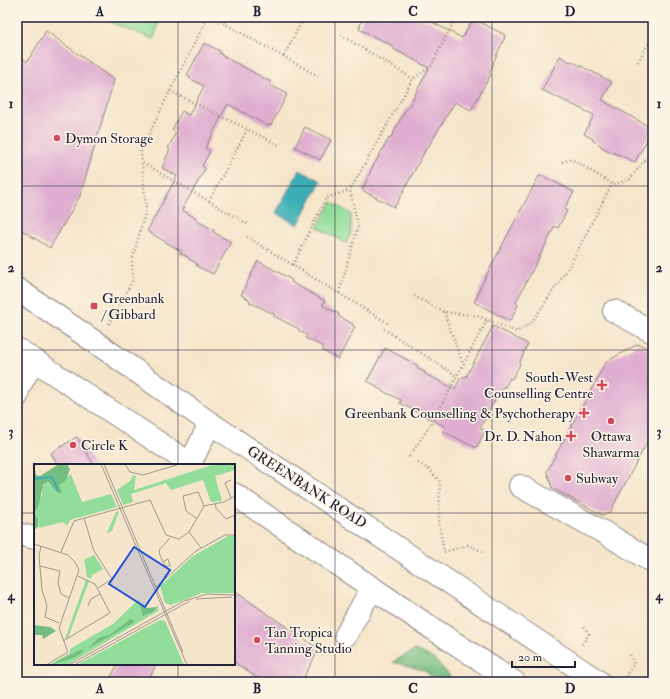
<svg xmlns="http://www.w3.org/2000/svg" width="670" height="699" font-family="'IM FELL Double Pica',serif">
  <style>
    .green { fill: #92dd99; stroke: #5a806a }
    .forest { fill: #75bc81; stroke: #4c6f5e }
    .water { fill: #3badb5; stroke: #2e6878 }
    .building { fill: #dfaed0 }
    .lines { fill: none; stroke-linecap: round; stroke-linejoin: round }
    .minor-casing { stroke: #8c8482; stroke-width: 24 }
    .major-casing { stroke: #8c8482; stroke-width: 24 }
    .path { stroke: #8c8482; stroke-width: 2.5; stroke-dasharray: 1 3; stroke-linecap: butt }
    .minor { stroke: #fff; stroke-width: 22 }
    .major { stroke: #fff; stroke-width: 22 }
    .grid { fill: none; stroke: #22223b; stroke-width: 1; stroke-opacity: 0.55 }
    .poi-dot { fill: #d1495b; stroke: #fcf5e5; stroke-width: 1.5 }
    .labels { text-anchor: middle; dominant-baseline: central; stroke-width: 3; stroke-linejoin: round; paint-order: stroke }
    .poi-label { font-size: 14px; fill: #22223b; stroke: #fcf5e5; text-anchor: start }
    .street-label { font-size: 14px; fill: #22223b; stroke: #fcf5e5 }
    .inset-river { fill: none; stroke: #3badb5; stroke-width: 2 }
    .inset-road { fill: none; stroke: #a19791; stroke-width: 1 }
    .view { fill: #1d4ed8; fill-opacity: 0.15; stroke: #1d4ed8; stroke-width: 2 }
    .inset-edge { fill: none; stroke: #22223b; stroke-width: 2 }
    .neatline { fill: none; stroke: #22223b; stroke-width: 1.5 }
    .grid-label { font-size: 13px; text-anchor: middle; font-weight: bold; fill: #22223b }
  </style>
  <rect width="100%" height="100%" fill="#fcf5e5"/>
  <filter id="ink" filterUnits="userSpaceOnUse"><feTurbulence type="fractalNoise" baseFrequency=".025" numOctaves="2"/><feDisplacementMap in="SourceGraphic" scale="8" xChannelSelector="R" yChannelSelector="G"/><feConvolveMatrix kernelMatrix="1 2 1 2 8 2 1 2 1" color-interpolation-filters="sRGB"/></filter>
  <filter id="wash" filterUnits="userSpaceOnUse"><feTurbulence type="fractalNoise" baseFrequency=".012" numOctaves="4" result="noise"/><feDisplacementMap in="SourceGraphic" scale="16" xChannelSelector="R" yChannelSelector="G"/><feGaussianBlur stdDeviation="0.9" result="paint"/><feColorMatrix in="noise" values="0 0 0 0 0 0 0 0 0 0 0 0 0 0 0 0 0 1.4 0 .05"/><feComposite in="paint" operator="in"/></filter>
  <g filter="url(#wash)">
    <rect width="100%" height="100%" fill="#f5e5ca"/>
    <path class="green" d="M96,17H160L154,39Z
      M332,202L351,214V233L346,243L317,227Z"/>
    <path class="forest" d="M414,650C434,655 443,668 455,682H440L423,670L393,662Z"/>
    <path class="water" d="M299,170L321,181L298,225L276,213Z"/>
    <g id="blocks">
      <path class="building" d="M363,17H419L427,21L428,20L462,38L472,21H473L474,19L505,35L504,37H505L493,63H494L489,73L491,74L471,110L455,102L428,147H427L396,205H395L394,207L362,190L370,173L371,170L389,138L390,139L407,107L408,108L429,68L392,48L393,46L359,29Z
        M46,31L114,80L80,196L50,248L17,227V54L27,62Z
        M204,43L220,51L219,53L222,54L221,55L271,82L270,85L286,93L285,94L287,95L271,125L269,124L268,126L228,104L205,148L210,151L202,166L205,168V169L182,210L198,219L197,221L214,230L213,232L231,242L213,274L197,266L196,263L189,259V258L180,253L181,251L147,231L177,176L162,168L170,149L168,148L176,133L172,130L182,111L189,115L204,86L189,78L190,76L187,75Z
        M560,56L570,62L571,61L612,82L602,100L653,129L635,162L601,147L602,146L592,140L593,139L584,134L594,115L542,90Z
        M305,127L331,140L320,160L295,147Z
        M541,175L574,192L564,209L567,211L558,228L555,226L516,302L518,305L510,321L474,302L479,293L478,292L483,282L497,255L539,176L540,177Z
        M258,261L292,280L291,282L325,301L322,305L339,314L338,316L353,324L352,325L355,327L338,359L322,350L324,347L305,338L307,335L299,331V329L274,316V314L249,302L250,300L241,295Z
        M493,326L528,344L523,353L524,354L519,363L520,364L512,379L510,378L505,387L504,386L499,395L498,394L480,428L484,430L483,432L484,433L477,447H474L443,431L444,426L400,403L401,400L377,388V386L367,381L385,348L417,365L418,369L425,372V374L455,389L461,377L462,378L464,376L466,377Z
        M638,344L653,351V431L610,512L602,515L552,488L547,471L606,362Z
        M77,437L94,465H58L51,453Z
        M234,591L319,649L301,682H263L234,662Z
        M118,664H156L148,682H108Z"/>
    </g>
  </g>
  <g filter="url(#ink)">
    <use href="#blocks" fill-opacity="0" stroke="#8c8482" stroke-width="1"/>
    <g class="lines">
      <g class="minor-casing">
        <path id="minor" d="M614,311L653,332
          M17,396L19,387L34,360
          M520,486L605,533L653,562
          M17,534L35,538
          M346,635L364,602L374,589"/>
      </g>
      <g class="major-casing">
        <path id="major" d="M17,289L95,342L210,423L599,682
          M17,349L192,465
          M190,464L210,423
          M234,494L415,617L514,682"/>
      </g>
      <path class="path" d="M213,17L318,76
        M559,20V17
        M341,35L413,79
        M284,56L304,17
        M638,62L653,35
        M170,91L281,146
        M562,162L571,159L614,185L630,179L650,153L653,144
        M143,163L248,224
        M209,201L247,130
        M247,237L389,324
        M293,265L326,198L350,190
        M339,293L358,227L350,190L413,79L431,66L456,17
        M414,296L444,312L478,316L517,332L532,322L569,267L612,184
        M444,312L463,364
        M109,324L133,280L132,261L146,209L141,151L170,91L208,17
        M384,329L457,376
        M409,457L433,421L487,320
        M418,463L430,470L440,482L439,523L444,552L468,545L485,553
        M582,644L589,634L583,625
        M630,655L634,664L626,675L635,682"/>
      <use href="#minor" class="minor"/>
      <use href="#major" class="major"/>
    </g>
  </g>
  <path class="grid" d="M178,17V465M335,17V682M492,17V682M17,186H653M17,350H653M17,513H35M234,513H653M178,664V682"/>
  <g class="poi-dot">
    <circle cx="57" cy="138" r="4"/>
    <rect x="90" y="302" width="8" height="8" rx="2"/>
    <path d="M600 379h4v4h4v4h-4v4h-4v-4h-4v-4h4z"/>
    <path d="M582 407h4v4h4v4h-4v4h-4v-4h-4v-4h4z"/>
    <circle cx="611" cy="421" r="4"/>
    <path d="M569 430h4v4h4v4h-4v4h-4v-4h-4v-4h4z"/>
    <circle cx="73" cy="445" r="4"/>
    <circle cx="568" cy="478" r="4"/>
    <circle cx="257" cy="640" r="4"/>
  </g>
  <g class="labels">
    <g class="poi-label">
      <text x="65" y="138">Dymon Storage</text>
      <text x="102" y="298">Greenbank<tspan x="102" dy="16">/ Gibbard</tspan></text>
      <text x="593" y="377" text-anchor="end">South-West<tspan x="593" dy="16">Counselling Centre</tspan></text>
      <text x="575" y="413" text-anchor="end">Greenbank Counselling &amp; Psychotherapy</text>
      <text x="562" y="436" text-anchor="end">Dr. D. Nahon</text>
      <text x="611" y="436" text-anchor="middle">Ottawa<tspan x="611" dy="16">Shawarma</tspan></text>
      <text x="81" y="445">Circle K</text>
      <text x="576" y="478">Subway</text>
      <text x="265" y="632">Tan Tropica<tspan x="265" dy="16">Tanning Studio</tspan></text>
    </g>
    <g class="street-label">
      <text transform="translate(307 487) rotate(33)">GREENBANK ROAD</text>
    </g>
  </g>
  <g transform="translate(34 464)">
    <rect width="201" height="201" fill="#f5e5ca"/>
    <path d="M181,0H201V6L181,12L188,37L177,38L169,16L137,26L132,19L110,26L97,30L99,38L89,41L83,26L96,17L99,11L102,12L100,26ZM37,10L48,38L77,30L83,43L36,56L33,62L29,58L5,64L4,53L0,50L5,43L3,33L8,32V23L13,19L19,23L23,22ZM85,47L78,67L73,69L82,48ZM194,72H201V129H168L137,141L131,139L126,122L159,92ZM60,91L69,105L58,111L57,115L53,113L50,96ZM52,116L55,117L34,174L31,175ZM104,136L108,141H106L120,147L124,141V147L33,201H15L36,189V185L79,160ZM126,156L131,157L150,201H43Z" fill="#92dd99"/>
    <path d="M0,0L2,11L6,12L25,0H33L36,5L32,16L25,21L28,29H24L14,18L9,21L4,44L0,49L4,54V63L0,66ZM106,141L112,144L123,143L120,147L109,152ZM97,155L100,157L99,159L53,185L65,174L77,170ZM0,161L16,163L22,167L9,175L8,171H0ZM46,186H49L48,189L39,194L16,201Z" fill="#75bc81"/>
    <path class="inset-river" d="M0,15L18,13L24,27"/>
    <path class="inset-road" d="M67,0L153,201M70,0L149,188M91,0L96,8L109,11L146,0M197,34L191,19L197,16M181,39L182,44L192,55L201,51M50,54L60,87L78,115L64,124M162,54L152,47L149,32L164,28L170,42M155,68L167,84M0,80L34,91L41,98L45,106L25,164L34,188L12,201M7,82L5,92L8,126L13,142L11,153L25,159M27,88L40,57L116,36L132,71L145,75L155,68L170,42L190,38L201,32M129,98L134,95L136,102H132L131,101L129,98L126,91L125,86L136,74M6,102L26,107L24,119L27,130L35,134M122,123L162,87L191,71H201M162,135L198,133M54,142L57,135L66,130M29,177L76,149L61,120L44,112M35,201L150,137L173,130L201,131M40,201L156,137"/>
    <path class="view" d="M100,83L136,106L111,143L75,120Z"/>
    <rect width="201" height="201" class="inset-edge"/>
  </g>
  <rect width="670" height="699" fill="none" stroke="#fcf5e5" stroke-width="44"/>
  <path d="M512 661v6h63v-6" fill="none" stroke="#22223b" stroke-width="2"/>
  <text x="518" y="661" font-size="12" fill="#22223b" stroke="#fcf5e5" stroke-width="3" paint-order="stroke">20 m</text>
  <rect x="22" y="22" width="626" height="655" class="neatline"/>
  <g class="grid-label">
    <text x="100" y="16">A</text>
    <text x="257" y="16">B</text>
    <text x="413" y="16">C</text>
    <text x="570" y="16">D</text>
    <text x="11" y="108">1</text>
    <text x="659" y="108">1</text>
    <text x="11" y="272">2</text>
    <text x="659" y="272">2</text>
    <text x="11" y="436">3</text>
    <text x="659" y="436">3</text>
    <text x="11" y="600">4</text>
    <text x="659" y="600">4</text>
    <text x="100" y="693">A</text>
    <text x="257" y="693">B</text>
    <text x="413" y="693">C</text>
    <text x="570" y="693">D</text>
  </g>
</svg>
